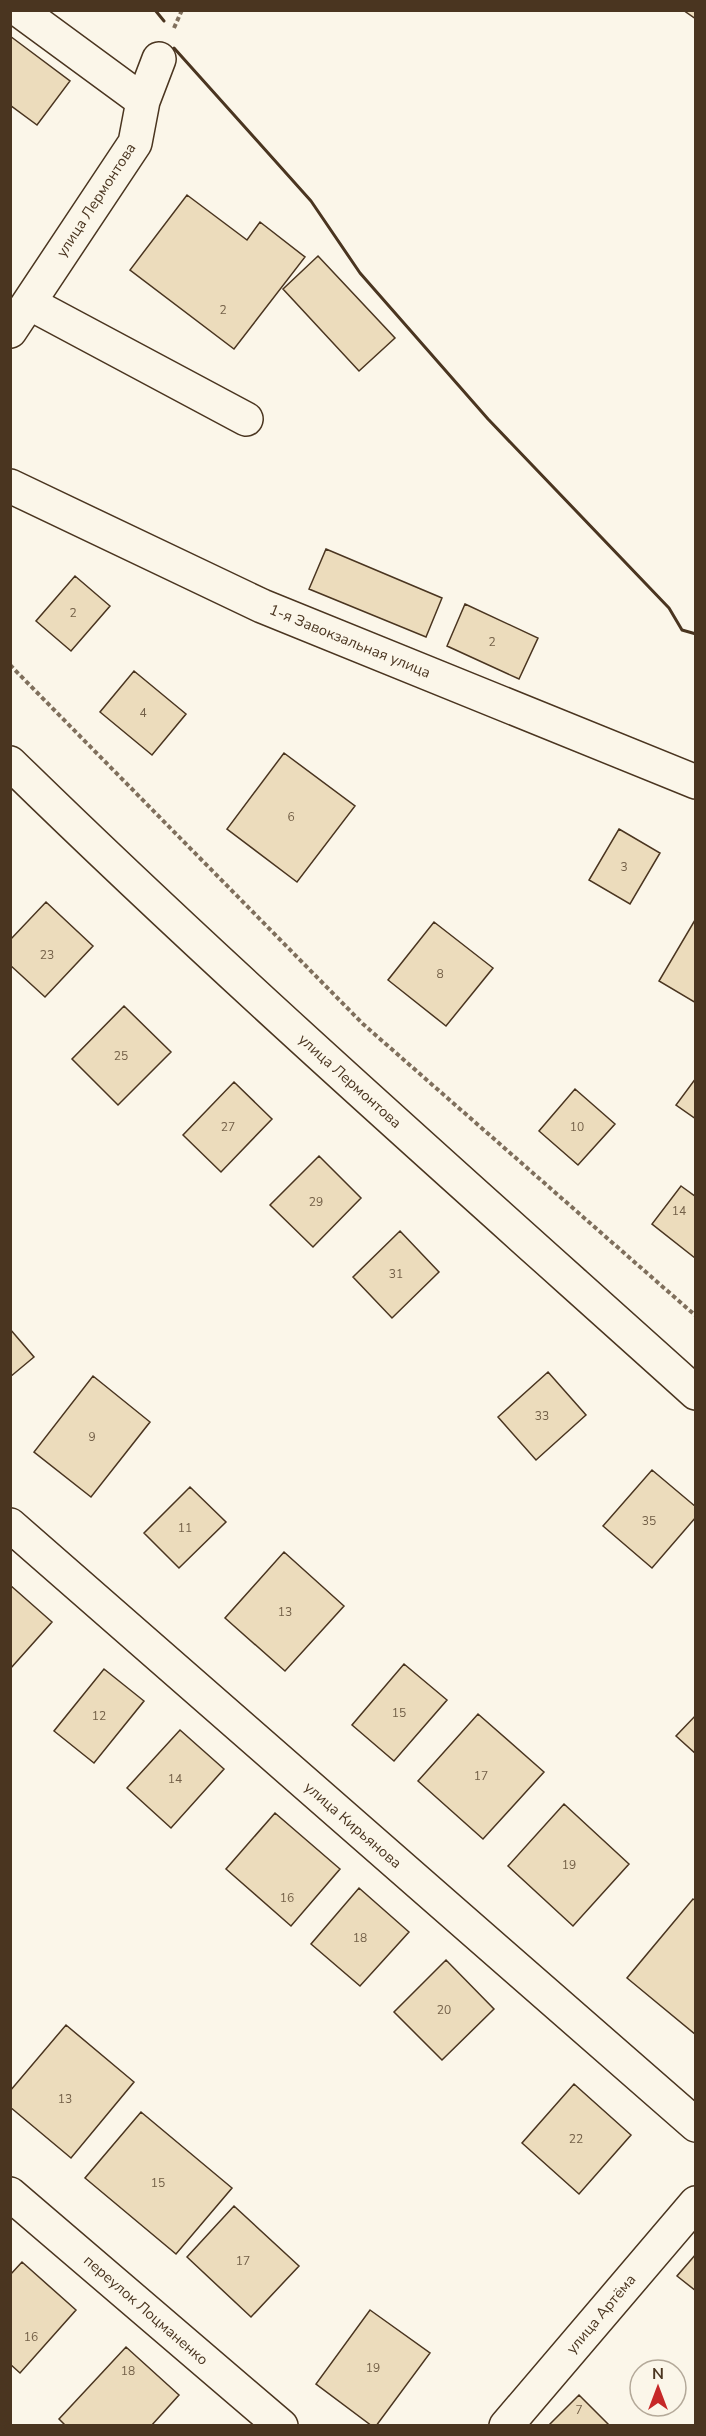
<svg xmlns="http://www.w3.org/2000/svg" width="706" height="2436" font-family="'Nunito Sans',sans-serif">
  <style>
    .building { fill: #ecdcbc; stroke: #4a3520; stroke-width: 1.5 }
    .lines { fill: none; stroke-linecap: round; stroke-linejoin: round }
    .minor-casing { stroke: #4a3520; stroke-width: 36 }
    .major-casing { stroke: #4a3520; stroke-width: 36 }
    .path { stroke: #7f6f5c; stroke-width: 4; stroke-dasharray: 4.5 3; stroke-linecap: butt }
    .minor { stroke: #fbf6e9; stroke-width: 33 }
    .major { stroke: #fbf6e9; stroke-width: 33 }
    .wall { stroke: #4a3520; stroke-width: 3 }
    .labels { text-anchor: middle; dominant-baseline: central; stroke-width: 4.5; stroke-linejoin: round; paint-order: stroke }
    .number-label { font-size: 12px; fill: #725f47 }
    .street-label { font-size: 15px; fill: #4a3520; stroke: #fbf6e9 }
  </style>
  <rect width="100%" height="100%" fill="#fbf6e9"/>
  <path class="building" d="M683,10H696V19Z
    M10,36L70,81L37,125L10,105Z
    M187,195L247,240L260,222L305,257L234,349L130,270Z
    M318,256L395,338L359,371L283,289Z
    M326,549L442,598L426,637L309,589Z
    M75,576L110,606L71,651L36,621Z
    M465,604L538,638L519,679L447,646Z
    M134,671L186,714L152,755L100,712Z
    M284,753L355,806L297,882L227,829Z
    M619,829L660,853L630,904L589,880Z
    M46,902L93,946L45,997L10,965V940Z
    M695,920L696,921V1003L659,981Z
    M434,922L493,968L446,1026L388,980Z
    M124,1006L171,1052L118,1105L72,1059Z
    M696,1078V1119L676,1105Z
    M234,1082L272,1119L221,1172L183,1135Z
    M575,1089L615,1124L578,1165L539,1131Z
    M319,1156L361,1198L313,1247L270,1205Z
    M681,1186L696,1197L695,1258L652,1224Z
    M400,1231L439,1272L392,1318L353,1277Z
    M10,1329L34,1357L10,1377Z
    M548,1372L586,1415L536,1460L498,1417Z
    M93,1376L150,1422L91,1497L34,1452Z
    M652,1470L696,1507V1517L652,1568L603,1526Z
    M190,1487L226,1522L179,1568L144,1533Z
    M284,1552L344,1606L285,1671L225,1618Z
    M10,1585L52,1622L10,1669Z
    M404,1664L447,1700L394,1761L352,1725Z
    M104,1669L144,1701L94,1763L54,1731Z
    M478,1714L544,1772L483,1839L418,1781Z
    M696,1715V1754L676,1736Z
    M180,1730L224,1769L171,1828L127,1788Z
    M564,1804L629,1864L573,1926L508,1866Z
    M275,1813L340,1869L291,1926L226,1869Z
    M359,1888L409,1932L360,1986L311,1944Z
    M693,1899L696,1901V2035L627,1978Z
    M446,1960L494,2009L442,2060L394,2012Z
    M66,2025L134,2082L71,2158L10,2107V2091Z
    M574,2084L631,2135L579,2194L522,2143Z
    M141,2112L232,2188L176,2254L85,2178Z
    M234,2206L299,2266L251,2317L187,2257Z
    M696,2254V2291L677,2276Z
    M22,2262L76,2310L20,2373L10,2364V2275Z
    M370,2310L430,2353L376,2426H372L316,2384Z
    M126,2347L179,2395L151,2426H66L59,2419Z
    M579,2395L610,2426H548Z"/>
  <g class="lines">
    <g class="minor-casing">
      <path id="minor" d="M19,10L143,101
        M29,303L246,419
        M10,331L135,143L143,101L159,59
        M10,486L262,606L696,782
        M10,1525L696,2125
        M10,2194L281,2426
        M506,2426L696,2203"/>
    </g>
    <g class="major-casing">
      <path id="major" d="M10,763C232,980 465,1185 696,1393"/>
    </g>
    <path class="path" d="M174,28L182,10
      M10,665L363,1024L696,1316"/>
    <use href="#minor" class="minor"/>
    <use href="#major" class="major"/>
    <path class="wall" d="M155,10L164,21
      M174,48L311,201L360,273L488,419L669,608L682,630L696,634"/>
  </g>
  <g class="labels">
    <g class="number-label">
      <text x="223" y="310">2</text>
      <text x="73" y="613">2</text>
      <text x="492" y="642">2</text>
      <text x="143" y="713">4</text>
      <text x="291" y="817">6</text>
      <text x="624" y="867">3</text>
      <text x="47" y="955">23</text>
      <text x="440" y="974">8</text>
      <text x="121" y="1056">25</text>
      <text x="228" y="1127">27</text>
      <text x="577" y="1127">10</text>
      <text x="316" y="1202">29</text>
      <text x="679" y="1211">14</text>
      <text x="396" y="1274">31</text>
      <text x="542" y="1416">33</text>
      <text x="92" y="1437">9</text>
      <text x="649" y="1521">35</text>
      <text x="185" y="1528">11</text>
      <text x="285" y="1612">13</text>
      <text x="399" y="1713">15</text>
      <text x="99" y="1716">12</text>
      <text x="481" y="1776">17</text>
      <text x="175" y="1779">14</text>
      <text x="569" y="1865">19</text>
      <text x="287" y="1898">16</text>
      <text x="360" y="1938">18</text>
      <text x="444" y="2010">20</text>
      <text x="65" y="2099">13</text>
      <text x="576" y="2139">22</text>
      <text x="158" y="2183">15</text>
      <text x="243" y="2261">17</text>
      <text x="31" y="2337">16</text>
      <text x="373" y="2368">19</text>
      <text x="128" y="2371">18</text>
      <text x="579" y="2410">7</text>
    </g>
    <g class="street-label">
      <text transform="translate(96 200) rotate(-57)">улица Лермонтова</text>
      <text transform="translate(350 641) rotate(22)">1-я Завокзальная улица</text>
      <text transform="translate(350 1081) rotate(42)">улица Лермонтова</text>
      <text transform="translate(353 1825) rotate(41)">улица Кирьянова</text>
      <text transform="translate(146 2310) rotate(41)">переулок Лоцманенко</text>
      <text transform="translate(601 2314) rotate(-50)">улица Артёма</text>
    </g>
  </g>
  <rect width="706" height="2436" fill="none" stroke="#4a3520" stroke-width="24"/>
  <g transform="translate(658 2388)"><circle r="28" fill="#fbf6e9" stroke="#b4a999" stroke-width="1.5"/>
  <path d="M0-4.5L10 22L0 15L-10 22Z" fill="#c62828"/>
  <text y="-9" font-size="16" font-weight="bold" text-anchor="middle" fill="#4a3520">N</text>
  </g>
</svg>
